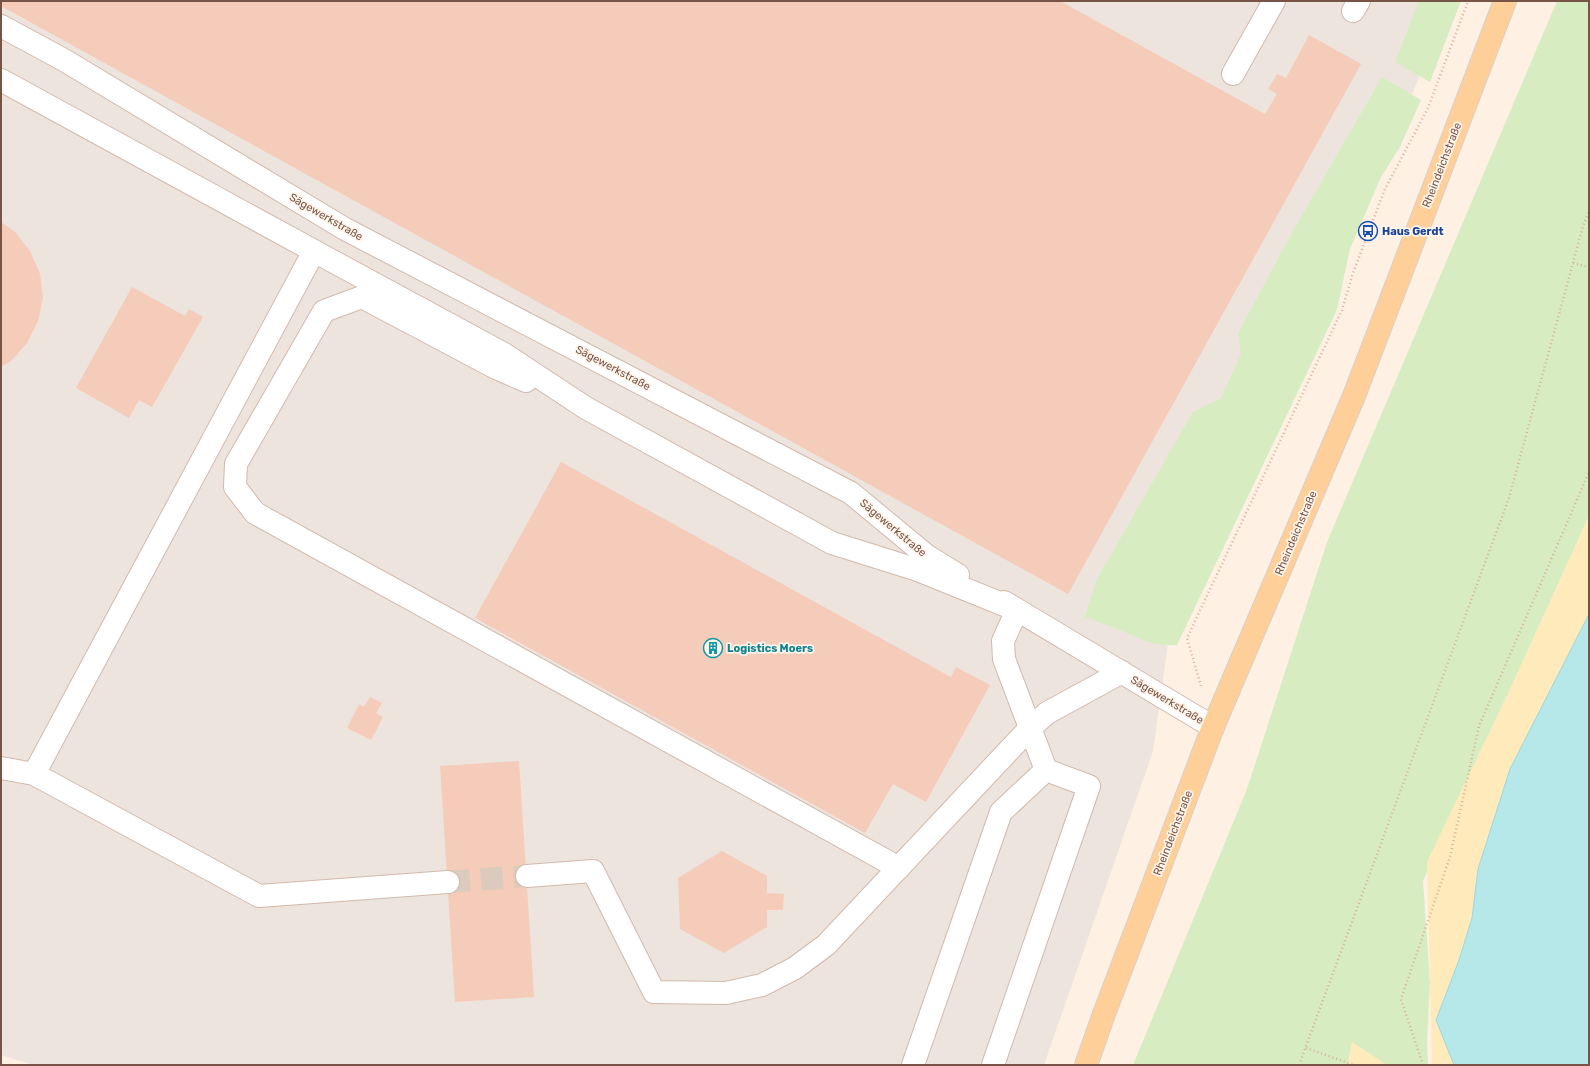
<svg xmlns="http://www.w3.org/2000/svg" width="1590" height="1066" font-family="Rubik,sans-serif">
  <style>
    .industrial { fill: #ede4de }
    .green { fill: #d7edc1 }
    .sand { fill: #ffeabc }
    .water { fill: #b6e7e9; stroke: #9cd8dc }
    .building { fill: #f5cbb9 }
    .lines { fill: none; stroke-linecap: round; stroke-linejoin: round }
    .minor-tunnel { stroke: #dccabc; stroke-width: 22; stroke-dasharray: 22 11; stroke-linecap: butt }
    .minor-casing { stroke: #d2b9ab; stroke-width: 24 }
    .major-casing { stroke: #d9cfcb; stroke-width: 24 }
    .path { stroke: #daae9c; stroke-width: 2.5; stroke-dasharray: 1 3; stroke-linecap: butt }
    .minor { stroke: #fff; stroke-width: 22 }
    .major { stroke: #ffcf99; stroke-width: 22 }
    .labels { text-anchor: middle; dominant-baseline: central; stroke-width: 3.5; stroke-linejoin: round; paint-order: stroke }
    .street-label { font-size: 11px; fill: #785447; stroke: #fff5eb }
    .transit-label { font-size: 11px; font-weight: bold; fill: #164399; stroke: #fff5eb; text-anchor: start }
    .culture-label { font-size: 11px; font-weight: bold; fill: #0d838f; stroke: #fff5eb; text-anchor: start }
  </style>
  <rect width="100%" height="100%" fill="#fef1e3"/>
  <path class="industrial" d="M1,1H1451L1361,217L1170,629L1153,751L1044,1065H33L1,1055Z"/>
  <path class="green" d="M1419,1H1461L1430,82L1395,62Z
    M1557,1H1589V516L1423,881L1430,983L1427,1041L1428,1065H1133L1247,789L1327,542Z
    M1382,77L1421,100L1400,147L1381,177L1350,249L1337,310L1177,645C1151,646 1143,640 1120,630C1109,626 1097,622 1085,617L1096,581L1193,412L1221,398L1241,354L1238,333L1293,231Z"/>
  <path class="sand" d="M1589,516V614L1510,769L1478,869L1472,918L1459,960L1436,1020L1454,1065H1432L1427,862L1511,687Z
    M1352,1042L1387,1065H1347Z"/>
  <path class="water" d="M1589,614V1065H1454L1436,1020L1459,960L1472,918L1478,869L1510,769Z"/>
  <path class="building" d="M1,1H1060L1265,114L1277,94L1268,89L1277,74L1286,78L1309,35L1361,64L1068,594L1,6Z
    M1,222L15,232L30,251L40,274L43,298L38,321L27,343L11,361L1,367Z
    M132,287L185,316L189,309L203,317L152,407L139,400L129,418L76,388Z
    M561,462L951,677L956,667L990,685L926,802L893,784L865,833L475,618Z
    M370,697L382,703L376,713L383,717L371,740L347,728L359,704L364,707Z
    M519,761L534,997L455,1002L440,766Z
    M722,851L767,876V893L784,894L783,910H767V927L724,953L680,929L678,878Z"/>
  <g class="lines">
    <path class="minor-tunnel" d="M448,882L527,876"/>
    <g class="minor-casing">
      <path id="minor" d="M1353,11L1359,1
        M1,26L64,60L345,229L851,493L927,556L958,575
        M1233,74L1274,1
        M1,80L314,251
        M526,381L496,368L362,297L324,311L236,464L235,487L255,513L899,868
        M1004,602L1213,727
        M1,768L34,774L259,896L448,882
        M34,774L314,251L504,354L586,408L832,543L918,570L1017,610L1003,641L1004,659L1046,770L1001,812L913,1065
        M527,876L593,871L654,992L726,993L762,985L795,968L826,945L1029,729L1047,713L1122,672
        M993,1065L1089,786L1046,770"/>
    </g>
    <g class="major-casing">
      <path id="major" d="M1086,1065L1104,1014L1213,727L1354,396L1505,1"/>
    </g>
    <path class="path" d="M1573,263L1589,267
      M1201,686L1187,638L1342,310L1353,273L1385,189L1428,108L1468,1
      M1306,1048L1354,1065
      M1299,1065L1509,498L1583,226L1589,211
      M1423,1065L1401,999L1450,857L1479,726L1589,472"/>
    <use href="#minor" class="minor"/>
    <use href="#major" class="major"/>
  </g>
  <defs>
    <g id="bus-ring" transform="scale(1)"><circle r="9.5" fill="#fff5eb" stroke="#1a4fb4" stroke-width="1.5"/><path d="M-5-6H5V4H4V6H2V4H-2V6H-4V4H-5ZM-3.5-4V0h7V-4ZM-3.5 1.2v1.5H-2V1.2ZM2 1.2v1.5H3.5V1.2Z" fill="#1a4fb4"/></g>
    <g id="building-ring" transform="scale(1)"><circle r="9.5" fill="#fff5eb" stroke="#0f9aa8" stroke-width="1.5"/><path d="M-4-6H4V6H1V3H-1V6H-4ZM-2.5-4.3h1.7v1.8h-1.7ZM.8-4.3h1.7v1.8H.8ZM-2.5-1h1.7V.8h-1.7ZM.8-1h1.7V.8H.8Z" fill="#0f9aa8"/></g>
  </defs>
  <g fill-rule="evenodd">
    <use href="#bus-ring" x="1368" y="231"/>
    <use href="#building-ring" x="713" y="648"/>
  </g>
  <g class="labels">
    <g class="street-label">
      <text transform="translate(1442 165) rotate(-69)">Rheindeichstraße</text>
      <text transform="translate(326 217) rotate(30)">Sägewerkstraße</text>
      <text transform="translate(613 368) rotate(28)">Sägewerkstraße</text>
      <text transform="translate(893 528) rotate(40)">Sägewerkstraße</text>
      <text transform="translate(1296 533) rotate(-67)">Rheindeichstraße</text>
      <text transform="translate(1167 700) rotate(31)">Sägewerkstraße</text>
      <text transform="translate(1173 833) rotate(-69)">Rheindeichstraße</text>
    </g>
    <g class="transit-label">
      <text x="1382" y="231">Haus Gerdt</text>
    </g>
    <g class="culture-label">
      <text x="727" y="648">Logistics Moers</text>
    </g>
  </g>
  <rect width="1590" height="1066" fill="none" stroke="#785447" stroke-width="4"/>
</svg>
